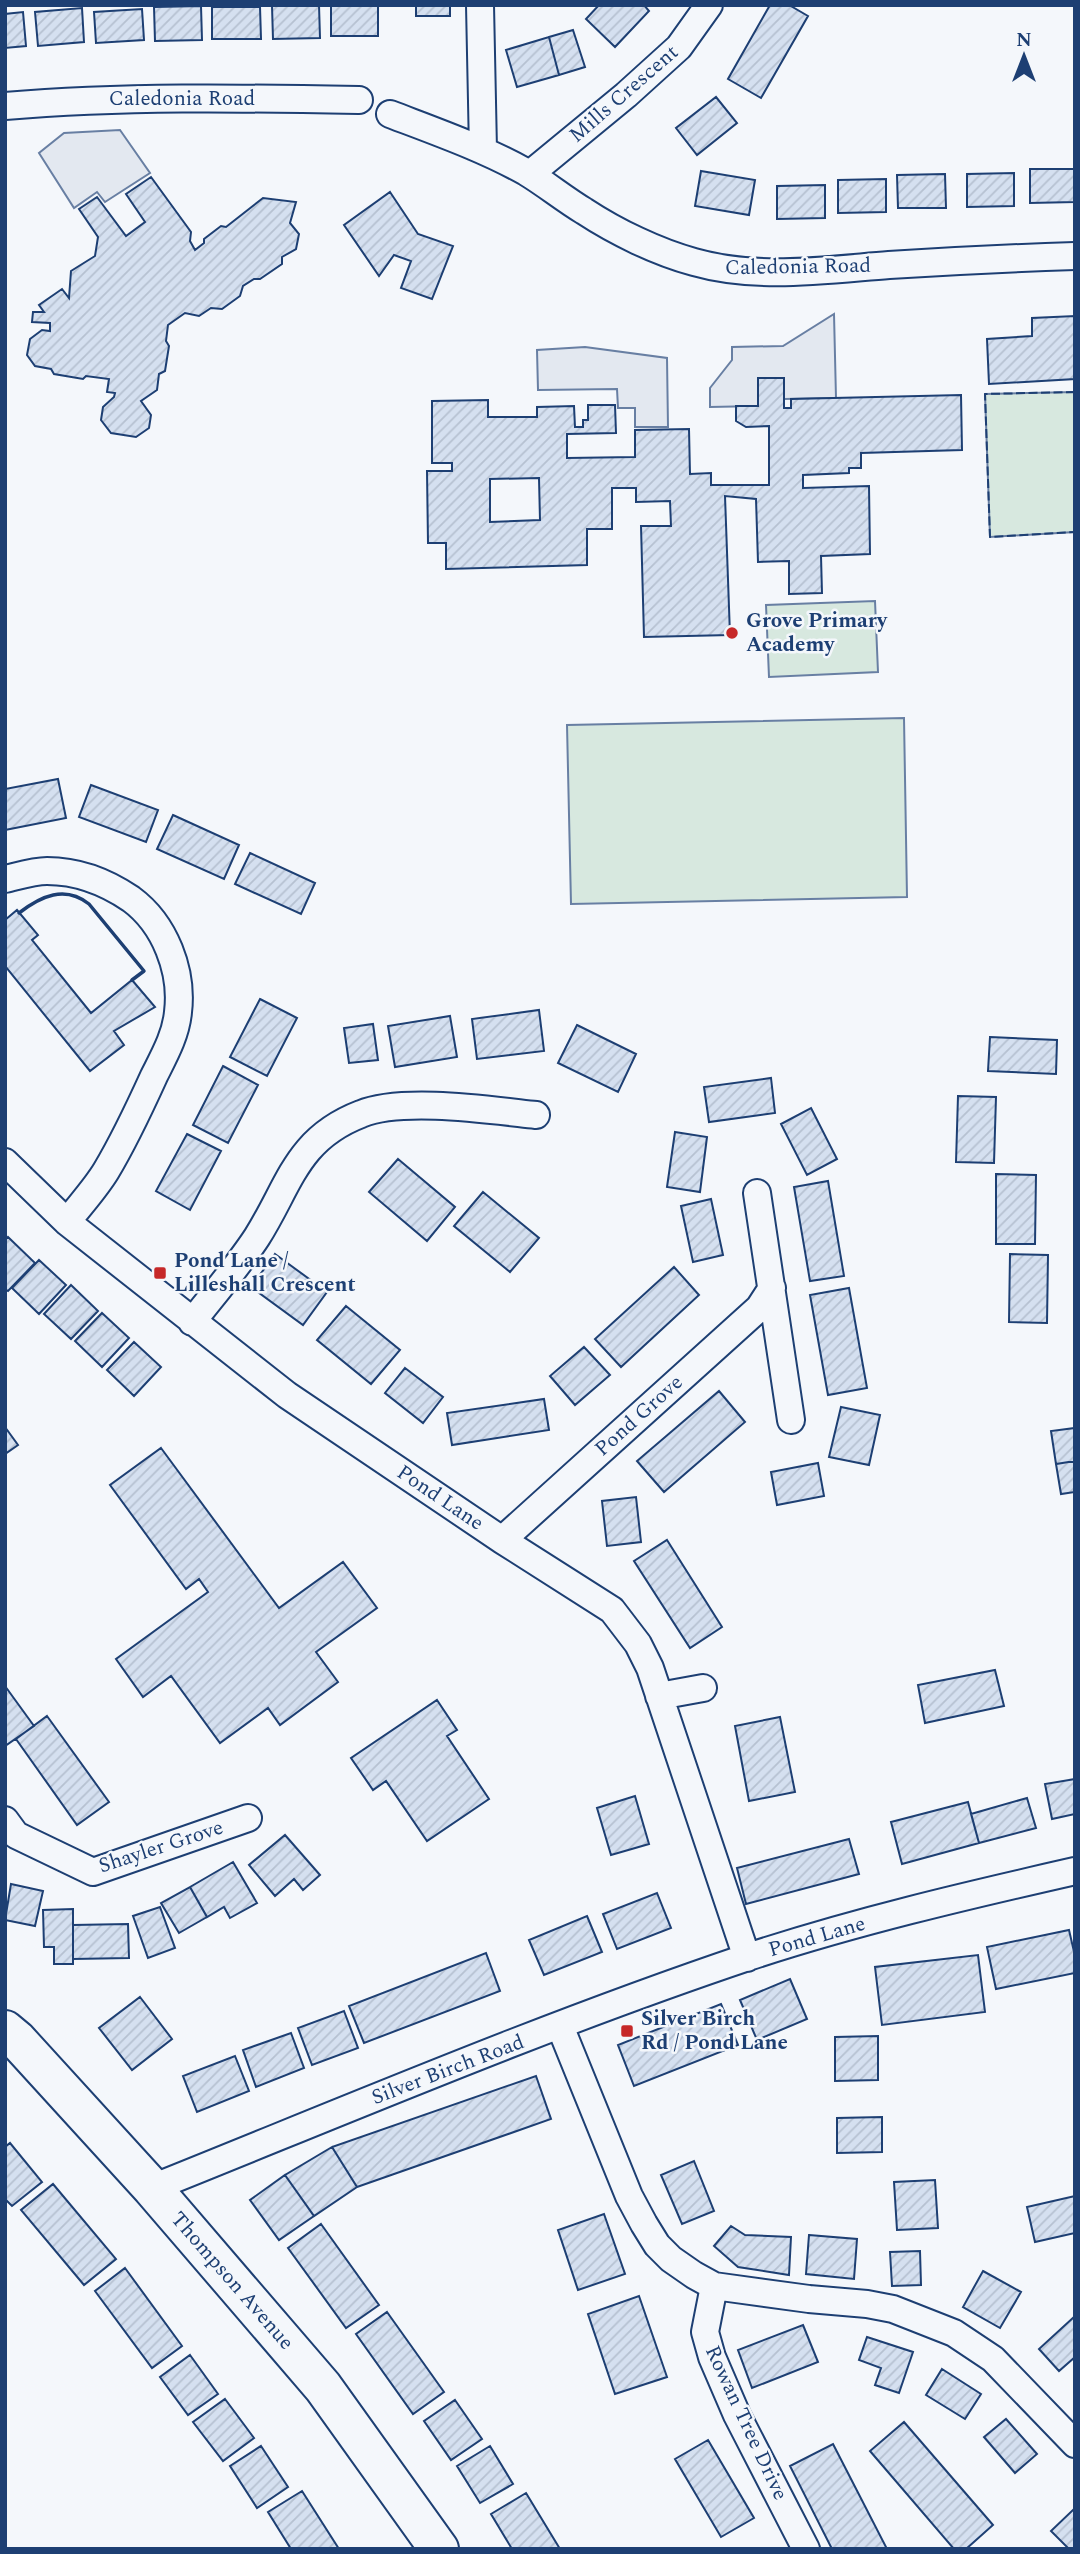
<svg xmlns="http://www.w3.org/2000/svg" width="1080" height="2554" font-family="Spectral,serif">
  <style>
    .green { fill: #d7e8df; stroke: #687fa3; stroke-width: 2 }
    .parking { fill: #e3e8f0; stroke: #687fa3; stroke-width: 2 }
    .building { fill: url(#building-hatch); stroke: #1d3f73; stroke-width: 2; fill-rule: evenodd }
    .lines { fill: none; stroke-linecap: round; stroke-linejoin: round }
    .street-casing { stroke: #1d3f73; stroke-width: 30 }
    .highway-casing { stroke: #1d3f73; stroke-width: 42 }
    .street { stroke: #f4f7fb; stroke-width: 26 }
    .highway { stroke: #f4f7fb; stroke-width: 38 }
    .fence { stroke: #1d3f73; stroke-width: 2; stroke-dasharray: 9 3.5; stroke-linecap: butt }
    .wall { stroke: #1d3f73; stroke-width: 3.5 }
    .poi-dot { fill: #c62828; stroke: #f4f7fb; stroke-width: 2.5 }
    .labels { text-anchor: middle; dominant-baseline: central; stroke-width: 5; stroke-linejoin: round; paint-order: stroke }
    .street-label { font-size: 21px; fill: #1d3f73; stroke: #f4f7fb }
    .poi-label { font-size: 21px; font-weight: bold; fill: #1d3f73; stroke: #f4f7fb; text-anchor: start }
  </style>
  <defs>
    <pattern id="building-hatch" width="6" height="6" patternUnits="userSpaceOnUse" patternTransform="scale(1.75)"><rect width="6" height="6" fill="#d5e0f0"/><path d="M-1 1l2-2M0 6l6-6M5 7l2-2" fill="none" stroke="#b6c1d1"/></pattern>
  </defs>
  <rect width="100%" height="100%" fill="#f4f7fb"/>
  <path class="green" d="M1075,392V532L990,537L985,394Z
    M875,601L878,672L769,677L766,605Z
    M904,718L907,897L571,904L567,725Z"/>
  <path class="parking" d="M120,130L150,173L105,202L97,192L74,208L39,153L64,133Z
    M834,314L836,398L784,399L783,378H758V406L710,407V388L732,360V347L783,346Z
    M585,347L667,358L668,427H635V408H618L617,389L538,390L537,350Z"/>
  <path class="building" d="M319,5L320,38L273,39L272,6Z
    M331,5H378V36H331Z
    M416,5H450V16H416Z
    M599,5H644L649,11L615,47L586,19Z
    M770,5H789L808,16L761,98L728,79Z
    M201,6L202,40L155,41L154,7Z
    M212,7H260L261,39H212Z
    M82,8L84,42L38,46L35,12Z
    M142,9L144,40L96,43L94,12Z
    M23,12L26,46L5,48V14Z
    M573,30L585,67L559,75L549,37Z
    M549,37L559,75L517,87L506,50Z
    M716,97L737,123L697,155L676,128Z
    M1030,169H1075V202L1030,203Z
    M701,171L755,180L749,215L695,206Z
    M1014,173V206L967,207V174Z
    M945,174L946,208H898L897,175Z
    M151,177L191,232L190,241L195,250L204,243V239L221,226L226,227L263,198L296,202L290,223L299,234L296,249L282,257V264L260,279H254L243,286L240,296L222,309L211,308L199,316L185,313L168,325L166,341L169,346L165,371L159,374L157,390L141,401L151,415L149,428L136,437L111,433L101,420L103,407L114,397L115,393L107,392L109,379L86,376L83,379L54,374L51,369L35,366L27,355L30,339L42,330L50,331V323L32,322L33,312H44L39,305L62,289L69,298L71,271L95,256L98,237L79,209L97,197L126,236L145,222L126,194Z
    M886,179V212L838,213V180Z
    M825,185V218L777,219V186Z
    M390,192L418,234L453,246L432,299L401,288L411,261L394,255L379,276L344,225Z
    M1075,316V379L989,384L987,339L1032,336V318Z
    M758,378H784V408H791V399L961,395L962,450L861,453V468H849V473L803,475V488L869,486L870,554L821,556L822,593L789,594V561L758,562L756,499L725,496L730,635L644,637L641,526H671L670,501L636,502V488H612V529H587V565L446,569V543H428L427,471H452V463H432V401L488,400V417H537V407L574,406L575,427H583V420H588V405H615L616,433L567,434V458L635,457V430L689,429L690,474L711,473V485H769V426L746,427L736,421V406H758ZM539,478L540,520L490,522V479Z
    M58,779L66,818L5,830V789Z
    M91,785L158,810L146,842L79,817Z
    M173,815L239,845L224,879L157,849Z
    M250,853L315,883L301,914L235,884Z
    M17,910L38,935L32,940L91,1013L132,980L155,1007L114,1031L124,1045L90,1071L5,966V920Z
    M260,999L297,1018L267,1076L230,1057Z
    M539,1010L544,1051L477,1059L472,1019Z
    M450,1016L457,1057L395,1067L388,1026Z
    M373,1024L378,1060L349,1063L344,1028Z
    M577,1025L636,1054L618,1092L558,1063Z
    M990,1037L1057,1040L1056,1074L988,1071Z
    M223,1066L258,1085L228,1143L193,1125Z
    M771,1078L775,1113L709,1122L704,1087Z
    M958,1096L996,1097L994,1163L956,1162Z
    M811,1108L837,1159L807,1175L781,1124Z
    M675,1132L707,1137L700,1192L667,1187Z
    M187,1134L221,1151L190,1210L156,1191Z
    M398,1159L455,1207L427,1241L369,1192Z
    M996,1174L1036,1175L1035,1244H996Z
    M828,1181L844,1276L810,1281L794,1187Z
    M483,1192L539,1238L510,1272L454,1226Z
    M711,1199L723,1255L693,1262L681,1206Z
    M8,1237L35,1263L8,1291L5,1289V1240Z
    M275,1254L327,1292L303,1325L251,1287Z
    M1010,1254L1048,1255L1047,1323L1009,1322Z
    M39,1260L66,1285L39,1314L12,1288Z
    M674,1267L699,1295L621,1367L595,1339Z
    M71,1285L98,1311L71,1339L44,1314Z
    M849,1288L867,1388L828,1395L810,1295Z
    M346,1306L400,1350L371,1384L317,1340Z
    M102,1313L129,1338L102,1367L75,1341Z
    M134,1342L161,1367L134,1396L107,1370Z
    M584,1347L610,1375L575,1405L550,1376Z
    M405,1368L443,1397L423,1423L385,1393Z
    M719,1391L745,1422L664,1492L637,1461Z
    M544,1399L549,1430L452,1445L447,1413Z
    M841,1407L880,1415L869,1465L829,1457Z
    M5,1427L18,1445L5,1454Z
    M1075,1428V1461L1056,1464L1051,1431Z
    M161,1448L279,1608L343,1562L377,1608L316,1652L338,1682L280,1725L268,1708L220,1743L171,1676L143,1697L116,1659L208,1592L199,1579L186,1589L110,1485Z
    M1075,1461V1492L1061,1494L1056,1464Z
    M818,1463L824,1496L777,1505L771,1472Z
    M636,1497L641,1542L607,1546L602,1501Z
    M667,1540L722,1627L690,1648L634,1561Z
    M995,1670L1004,1706L925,1723L918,1685Z
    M5,1686L34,1726L5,1746Z
    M437,1700L457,1730L447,1736L489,1799L427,1841L386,1781L373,1790L351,1758Z
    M47,1716L109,1802L77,1825L16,1739Z
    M780,1717L795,1792L749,1801L735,1726Z
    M1075,1779V1814L1052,1819L1045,1784Z
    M635,1796L649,1844L611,1855L597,1808Z
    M1027,1798L1036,1828L979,1843L971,1814Z
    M968,1802L979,1843L902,1864L891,1822Z
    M285,1835L320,1875L303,1890L294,1879L275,1896L249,1865Z
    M849,1839L859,1874L746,1904L737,1868Z
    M233,1862L257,1903L230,1918L224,1907L207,1917L190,1887Z
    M11,1884L43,1891L35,1926L5,1920Z
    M190,1887L207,1917L179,1933L161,1903Z
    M657,1893L671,1928L617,1949L603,1914Z
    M160,1907L175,1948L148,1958L133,1916Z
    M73,1909V1964H54V1947H44L43,1910Z
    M587,1916L602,1952L544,1975L529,1940Z
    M128,1924L129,1958L73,1959V1925Z
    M1069,1930L1075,1956V1973L996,1989L987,1947Z
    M486,1953L500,1991L364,2043L349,2006Z
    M978,1955L985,2012L882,2025L875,1967Z
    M790,1979L807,2019L757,2040L740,2000Z
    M140,1997L172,2039L132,2070L99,2028Z
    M721,2004L738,2045L634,2086L618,2045Z
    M344,2011L358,2048L312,2065L298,2028Z
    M291,2033L304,2068L256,2087L243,2050Z
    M878,2036V2080L835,2081V2037Z
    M235,2056L249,2091L197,2112L183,2076Z
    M536,2076L551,2119L357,2187L332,2147Z
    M882,2117V2152L837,2153V2118Z
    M10,2143L42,2182L12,2206L5,2199V2147Z
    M332,2147L357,2187L314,2216L285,2175Z
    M694,2161L714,2211L682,2224L661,2175Z
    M285,2175L314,2216L279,2240L250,2200Z
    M935,2180L938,2228L897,2230L894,2182Z
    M53,2184L116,2259L84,2285L21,2210Z
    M1075,2196V2233L1035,2242L1027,2207Z
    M604,2214L625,2274L578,2290L558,2230Z
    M321,2224L379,2305L346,2328L288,2248Z
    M731,2226L745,2235L791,2237L789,2275L738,2267L714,2246Z
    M809,2235L857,2239L854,2279L806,2274Z
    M920,2251L921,2285L892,2286L890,2252Z
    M125,2268L182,2346L152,2368L95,2291Z
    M983,2271L1021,2292L1000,2328L963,2307Z
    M639,2296L667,2377L615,2394L588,2314Z
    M387,2312L444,2392L413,2414L356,2334Z
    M1075,2316V2357L1059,2371L1039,2349Z
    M803,2325L818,2362L752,2388L738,2350Z
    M867,2337L913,2352L899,2393L875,2385L881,2368L859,2360Z
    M190,2355L218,2394L188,2415L160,2377Z
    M942,2369L981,2394L965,2419L926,2395Z
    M225,2399L254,2438L223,2461L193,2422Z
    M455,2400L482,2439L451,2460L424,2421Z
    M1006,2419L1037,2454L1015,2473L984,2437Z
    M904,2422L993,2525L966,2549H954L870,2451Z
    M708,2440L754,2518L721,2537L675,2459Z
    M833,2444L887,2549H832L790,2466Z
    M261,2446L288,2487L257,2508L230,2466Z
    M490,2446L513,2484L480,2503L457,2466Z
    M302,2491L339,2549H291L268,2512Z
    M526,2493L560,2549H512L491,2514Z
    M1075,2508V2549H1069L1051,2531Z"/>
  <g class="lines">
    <g class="street-casing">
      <path id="street" d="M480,5L483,150
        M5,106C123,96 241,98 359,100
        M390,114C437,132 483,148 526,172C546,184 564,199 584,211C616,232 657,252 694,262C757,280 825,270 889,265C951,261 1013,258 1075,256
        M530,174L626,95L679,47L709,5
        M5,879C18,876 34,871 47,871C78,871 106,882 131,899C165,924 183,971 178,1012C176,1035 164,1056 154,1076C139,1109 124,1141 106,1171C95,1189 80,1205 67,1222
        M5,1162L67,1222L287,1395L502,1540L612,1610L638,1644L650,1668L747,1958
        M757,1193L791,1420
        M192,1322C214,1294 238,1266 257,1237C290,1185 296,1139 361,1114C402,1097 490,1110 536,1115
        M502,1540L759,1308L772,1288
        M659,1696L703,1688
        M5,1820L16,1835L93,1872L248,1818
        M560,2026L629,2196L644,2224L657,2245L671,2259L694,2275L714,2286L809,2299L867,2304L893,2309L954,2333L993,2359L1075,2444
        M152,2188C349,2109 546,2025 748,1957C854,1922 965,1896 1075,1871
        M714,2286L705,2332L712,2357L737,2415L806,2549"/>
    </g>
    <g class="highway-casing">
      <path id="highway" d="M5,2030L17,2040L152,2188L323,2387L439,2549"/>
    </g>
    <use href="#street" class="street"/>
    <use href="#highway" class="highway"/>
    <path class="fence" d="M1075,392L985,394L990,537L1075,532"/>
    <path class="wall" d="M19,913C41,896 65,885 89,904L144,971L132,980"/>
  </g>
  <g class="poi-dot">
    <circle cx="732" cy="633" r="7"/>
    <rect x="153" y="1266" width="14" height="14" rx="3.5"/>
    <rect x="620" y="2024" width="14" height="14" rx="3.5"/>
  </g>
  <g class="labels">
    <g class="street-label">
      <text transform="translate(624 94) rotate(-41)">Mills Crescent</text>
      <text x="182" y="99">Caledonia Road</text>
      <text transform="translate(798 267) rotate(-1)">Caledonia Road</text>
      <text transform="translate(639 1416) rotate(-42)">Pond Grove</text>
      <text transform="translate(440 1498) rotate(34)">Pond Lane</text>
      <text transform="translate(161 1847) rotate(-18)">Shayler Grove</text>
      <text transform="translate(817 1937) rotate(-16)">Pond Lane</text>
      <text transform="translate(448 2070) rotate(-21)">Silver Birch Road</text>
      <text transform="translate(232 2281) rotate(49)">Thompson Avenue</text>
      <text transform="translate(746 2423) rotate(65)">Rowan Tree Drive</text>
    </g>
    <g class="poi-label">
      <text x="746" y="621">Grove Primary<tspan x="746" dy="24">Academy</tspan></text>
      <text x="174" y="1261">Pond Lane /<tspan x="174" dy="24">Lilleshall Crescent</tspan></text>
      <text x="641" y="2019">Silver Birch<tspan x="641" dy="24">Rd / Pond Lane</tspan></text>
    </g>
  </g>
  <rect width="1080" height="2554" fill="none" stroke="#1d3f73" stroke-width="14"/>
  <g transform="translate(1024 56)" stroke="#f4f7fb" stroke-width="5" paint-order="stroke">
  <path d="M0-5L12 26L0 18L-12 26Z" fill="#1d3f73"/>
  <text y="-10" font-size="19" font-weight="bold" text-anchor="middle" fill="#1d3f73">N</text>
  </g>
</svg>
